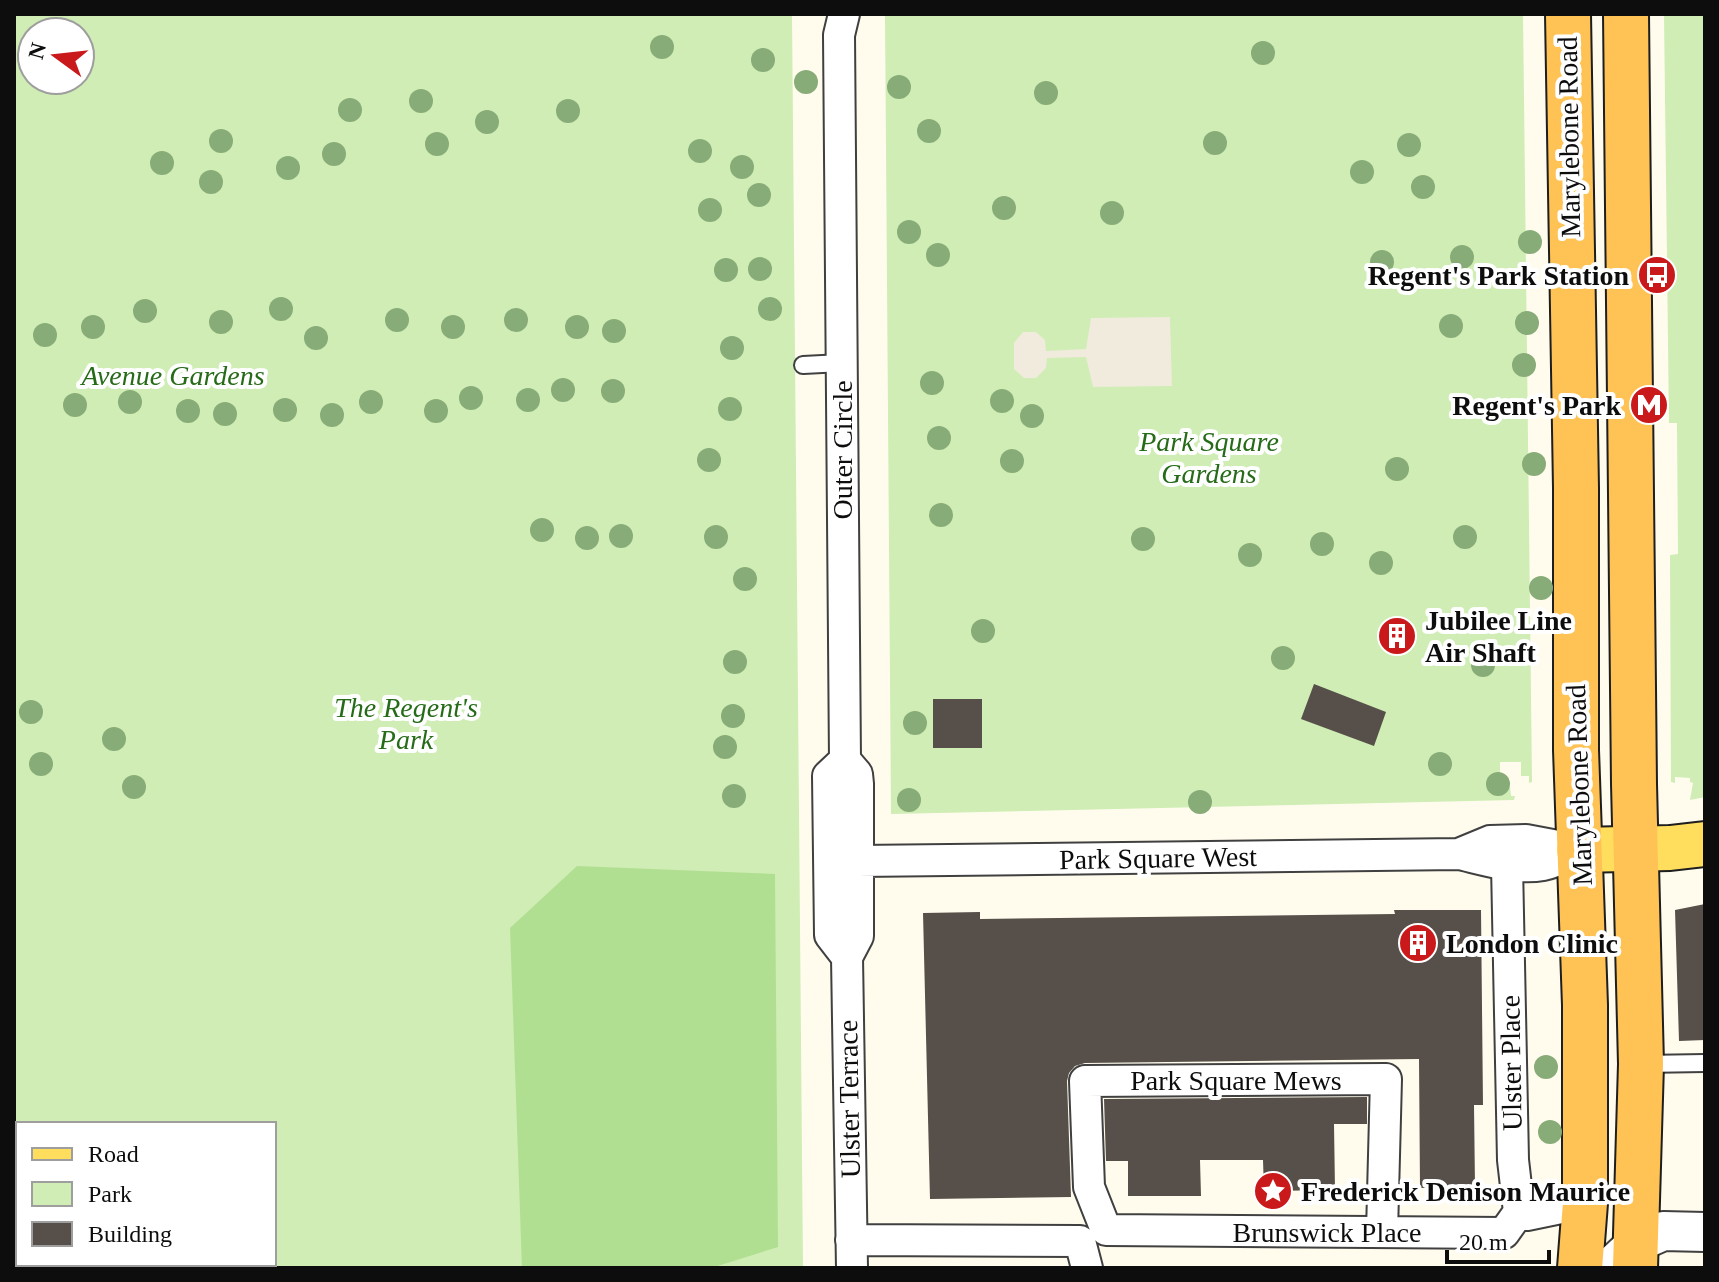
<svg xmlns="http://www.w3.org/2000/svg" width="1719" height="1282" font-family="Georgia,serif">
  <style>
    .green { fill: #cfedb4; fill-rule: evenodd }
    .forest { fill: #b1df91 }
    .plaza { fill: #f0ebdc }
    .building { fill: #574f49 }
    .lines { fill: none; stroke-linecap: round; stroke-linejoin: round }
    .service-casing { stroke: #404040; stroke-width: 20 }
    .minor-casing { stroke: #404040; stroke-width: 34 }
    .tertiary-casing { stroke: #404040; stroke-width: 42 }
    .primary-casing { stroke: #1e1e1e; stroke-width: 48 }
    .trunk-casing { stroke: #1e1e1e; stroke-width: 48 }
    .service { stroke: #fff; stroke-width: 16 }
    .minor { stroke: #fff; stroke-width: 30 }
    .tertiary { stroke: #fff; stroke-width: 38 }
    .primary { stroke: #ffde5e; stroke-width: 44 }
    .trunk { stroke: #ffc255; stroke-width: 44 }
    .tree { fill: #88ac78 }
    .labels { text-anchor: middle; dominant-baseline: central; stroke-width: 8; stroke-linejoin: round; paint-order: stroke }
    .street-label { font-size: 28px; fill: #0d0d0d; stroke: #fff }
    .poi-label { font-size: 28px; font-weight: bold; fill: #0d0d0d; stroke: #fff; text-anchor: start }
    .park-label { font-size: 28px; font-style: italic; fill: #266b18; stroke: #fff }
  </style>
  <rect width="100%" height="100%" fill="#fffcee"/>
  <path class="green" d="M14,14H792L803,1268H14ZM32,32H80V80H32ZM18,1124H274V1264H18Z
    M885,14H1523L1532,782L1529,783V776H1521V762H1500V787H1510L1511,796H1515L1514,800L891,814Z
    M1664,14H1705V797L1690,800L1693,783L1690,782V778L1675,777V783L1671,782L1670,555L1678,554L1677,423H1669Z"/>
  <path class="forest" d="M577,866L775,874L778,1247L711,1268H522L510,928Z"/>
  <path class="plaza" d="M1170,317L1172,386L1093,387L1086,357L1047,358L1046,368L1036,378H1024L1014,369V343L1023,332H1036L1045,340L1046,351L1086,349L1091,318Z"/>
  <path class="building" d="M1381 636a16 16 0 1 1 32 0a16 16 0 1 1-32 0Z
    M1314,684L1386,712L1374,746L1301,719Z
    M933,699H982V748H933Z
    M1705,904V1040L1679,1041L1675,910Z
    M1394,910H1481L1483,1105H1474L1475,1187L1420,1188L1419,1059L1085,1063L1075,1066L1069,1073L1067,1081L1071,1197L930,1199L923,913L980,912V919L1395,914Z
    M1367,1097V1124H1334L1335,1190L1264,1191L1263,1160H1200L1201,1196H1128V1161H1106L1104,1099Z"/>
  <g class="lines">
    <g class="service-casing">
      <path id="service" d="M803,365L842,363
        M1643,1064L1705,1063"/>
    </g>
    <g class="minor-casing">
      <path id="minor" d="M844,14L839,35L845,760L857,774L858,784V936L847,957L852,1268
        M845,760L828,776L830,935L847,957
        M1461,853L1490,841L1526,840L1579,850
        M858,861L1459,854C1485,860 1516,870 1543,865C1555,863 1568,855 1579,850
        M1507,865L1513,1160L1519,1212
        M1519,1212L1527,1215L1585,1203
        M1382,1232L1386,1079L1085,1081L1089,1187L1106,1230L1504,1233L1519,1212
        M851,1240L1080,1241L1087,1268"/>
    </g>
    <g class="tertiary-casing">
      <path id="tertiary" d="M1610,1268L1638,1242L1663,1231L1705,1232"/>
    </g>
    <g class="primary-casing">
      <path id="primary" d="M1579,850L1670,848L1705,844"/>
    </g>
    <g class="trunk-casing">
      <path id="trunk" d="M1568,14L1576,488V750L1585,1005V1203L1580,1268
        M1626,14L1634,784L1641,1064L1635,1268"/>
    </g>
    <use href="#service" class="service"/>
    <use href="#minor" class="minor"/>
    <use href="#tertiary" class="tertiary"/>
    <use href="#primary" class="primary"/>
    <use href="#trunk" class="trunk"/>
  </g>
  <g class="tree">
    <circle cx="662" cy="47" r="12"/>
    <circle cx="1263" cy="53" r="12"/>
    <circle cx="763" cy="60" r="12"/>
    <circle cx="806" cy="82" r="12"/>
    <circle cx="899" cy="87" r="12"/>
    <circle cx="1046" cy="93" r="12"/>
    <circle cx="421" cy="101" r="12"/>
    <circle cx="350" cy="110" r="12"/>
    <circle cx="568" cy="111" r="12"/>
    <circle cx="487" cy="122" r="12"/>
    <circle cx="929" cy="131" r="12"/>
    <circle cx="221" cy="141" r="12"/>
    <circle cx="1215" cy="143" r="12"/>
    <circle cx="437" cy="144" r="12"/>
    <circle cx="1409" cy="145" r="12"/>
    <circle cx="700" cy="151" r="12"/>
    <circle cx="334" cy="154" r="12"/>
    <circle cx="162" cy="163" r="12"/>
    <circle cx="742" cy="167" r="12"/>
    <circle cx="288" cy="168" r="12"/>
    <circle cx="1362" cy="172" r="12"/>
    <circle cx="211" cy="182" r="12"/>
    <circle cx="1423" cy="187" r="12"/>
    <circle cx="759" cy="195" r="12"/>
    <circle cx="1004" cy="208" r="12"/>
    <circle cx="710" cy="210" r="12"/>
    <circle cx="1112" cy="213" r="12"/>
    <circle cx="909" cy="232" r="12"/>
    <circle cx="1530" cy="242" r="12"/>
    <circle cx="938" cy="255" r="12"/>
    <circle cx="1462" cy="257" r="12"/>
    <circle cx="1382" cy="262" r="12"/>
    <circle cx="760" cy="269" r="12"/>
    <circle cx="726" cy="270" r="12"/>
    <circle cx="281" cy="309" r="12"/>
    <circle cx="770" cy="309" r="12"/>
    <circle cx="145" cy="311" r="12"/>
    <circle cx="397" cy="320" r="12"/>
    <circle cx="516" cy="320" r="12"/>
    <circle cx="221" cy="322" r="12"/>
    <circle cx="1527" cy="323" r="12"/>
    <circle cx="1451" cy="326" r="12"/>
    <circle cx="93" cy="327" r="12"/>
    <circle cx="453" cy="327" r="12"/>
    <circle cx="577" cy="327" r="12"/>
    <circle cx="614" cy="331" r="12"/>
    <circle cx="45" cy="335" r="12"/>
    <circle cx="316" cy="338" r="12"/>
    <circle cx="732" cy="348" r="12"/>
    <circle cx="1524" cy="365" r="12"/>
    <circle cx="932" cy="383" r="12"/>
    <circle cx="563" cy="390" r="12"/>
    <circle cx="613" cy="391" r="12"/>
    <circle cx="471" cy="398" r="12"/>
    <circle cx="528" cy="400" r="12"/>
    <circle cx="1002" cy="401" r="12"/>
    <circle cx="130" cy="402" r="12"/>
    <circle cx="371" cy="402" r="12"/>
    <circle cx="75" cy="405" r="12"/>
    <circle cx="730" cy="409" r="12"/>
    <circle cx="285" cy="410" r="12"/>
    <circle cx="188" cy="411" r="12"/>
    <circle cx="436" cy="411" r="12"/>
    <circle cx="225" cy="414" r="12"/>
    <circle cx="332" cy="415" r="12"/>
    <circle cx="1032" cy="416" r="12"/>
    <circle cx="939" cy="438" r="12"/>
    <circle cx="709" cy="460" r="12"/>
    <circle cx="1012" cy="461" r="12"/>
    <circle cx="1534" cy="464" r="12"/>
    <circle cx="1397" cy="469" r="12"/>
    <circle cx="941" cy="515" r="12"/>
    <circle cx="542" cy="530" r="12"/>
    <circle cx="621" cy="536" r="12"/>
    <circle cx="716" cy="537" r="12"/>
    <circle cx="1465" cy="537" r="12"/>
    <circle cx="587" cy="538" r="12"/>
    <circle cx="1143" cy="539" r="12"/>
    <circle cx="1322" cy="544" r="12"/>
    <circle cx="1250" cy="555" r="12"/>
    <circle cx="1381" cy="563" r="12"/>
    <circle cx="745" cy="579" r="12"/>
    <circle cx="1541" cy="588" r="12"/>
    <circle cx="983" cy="631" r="12"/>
    <circle cx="1283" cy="658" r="12"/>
    <circle cx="735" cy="662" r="12"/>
    <circle cx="1483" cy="665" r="12"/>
    <circle cx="31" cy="712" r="12"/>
    <circle cx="733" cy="716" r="12"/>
    <circle cx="915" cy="723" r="12"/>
    <circle cx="114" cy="739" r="12"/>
    <circle cx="725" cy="747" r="12"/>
    <circle cx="41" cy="764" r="12"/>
    <circle cx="1440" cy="764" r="12"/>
    <circle cx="1498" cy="784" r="12"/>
    <circle cx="134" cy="787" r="12"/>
    <circle cx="734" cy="796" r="12"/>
    <circle cx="909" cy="800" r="12"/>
    <circle cx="1200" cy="802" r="12"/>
    <circle cx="1546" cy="1067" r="12"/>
    <circle cx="1550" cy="1132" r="12"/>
  </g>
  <defs>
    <g id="bus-disc" transform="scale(2)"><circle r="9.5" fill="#ca191a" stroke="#fff"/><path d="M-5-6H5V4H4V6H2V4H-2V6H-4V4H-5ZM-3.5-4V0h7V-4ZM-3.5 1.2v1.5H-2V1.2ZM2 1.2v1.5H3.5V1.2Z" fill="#fff"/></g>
    <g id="metro-disc" transform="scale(2)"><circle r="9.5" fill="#ca191a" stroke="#fff"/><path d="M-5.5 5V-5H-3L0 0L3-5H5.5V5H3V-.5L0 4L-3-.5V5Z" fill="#fff"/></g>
    <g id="building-disc" transform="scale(2)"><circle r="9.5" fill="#ca191a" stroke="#fff"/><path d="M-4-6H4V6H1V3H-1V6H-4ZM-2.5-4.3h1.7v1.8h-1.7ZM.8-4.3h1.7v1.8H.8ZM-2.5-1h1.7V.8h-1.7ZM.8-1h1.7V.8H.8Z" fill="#fff"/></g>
    <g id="sight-disc" transform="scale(2)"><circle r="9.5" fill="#ca191a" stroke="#fff"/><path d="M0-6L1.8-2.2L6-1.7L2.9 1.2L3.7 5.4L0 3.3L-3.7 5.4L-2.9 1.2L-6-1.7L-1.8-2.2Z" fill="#fff"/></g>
  </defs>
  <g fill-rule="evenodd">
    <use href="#bus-disc" x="1657" y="275"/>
    <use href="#metro-disc" x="1649" y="405"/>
    <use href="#building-disc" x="1397" y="636"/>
    <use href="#building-disc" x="1418" y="943"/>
    <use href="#sight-disc" x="1273" y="1191"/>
  </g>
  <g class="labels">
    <g class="street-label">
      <text transform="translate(1569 137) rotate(-91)">Marylebone Road</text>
      <text transform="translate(842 450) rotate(-90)">Outer Circle</text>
      <text transform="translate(1579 785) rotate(-92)">Marylebone Road</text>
      <text transform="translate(1158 858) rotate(-1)">Park Square West</text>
      <text transform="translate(1511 1063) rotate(-91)">Ulster Place</text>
      <text x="1236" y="1080">Park Square Mews</text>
      <text transform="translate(849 1099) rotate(-91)">Ulster Terrace</text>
      <text x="1327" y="1232">Brunswick Place</text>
    </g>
    <g class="poi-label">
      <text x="1629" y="275" text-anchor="end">Regent's Park Station</text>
      <text x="1621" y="405" text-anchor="end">Regent's Park</text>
      <text x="1425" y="620">Jubilee Line<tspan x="1425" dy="32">Air Shaft</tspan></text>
      <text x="1446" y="943">London Clinic</text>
      <text x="1301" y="1191">Frederick Denison Maurice</text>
    </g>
    <g class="park-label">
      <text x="173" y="375">Avenue Gardens</text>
      <text x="1209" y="441">Park Square<tspan x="1209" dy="32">Gardens</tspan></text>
      <text x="406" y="707">The Regent's<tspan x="406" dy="32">Park</tspan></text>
    </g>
  </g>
  <rect width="1719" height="1282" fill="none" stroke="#0d0d0d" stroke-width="32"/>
  <rect x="16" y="1122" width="260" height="144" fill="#ffffff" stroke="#9e9e9e" stroke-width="2"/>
  <rect x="32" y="1148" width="40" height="12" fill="#ffde5e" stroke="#9e9e9e" stroke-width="2"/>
  <text x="88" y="1162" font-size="24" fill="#0d0d0d">Road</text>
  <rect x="32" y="1182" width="40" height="24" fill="#cfedb4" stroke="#9e9e9e" stroke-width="2"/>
  <text x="88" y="1202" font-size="24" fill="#0d0d0d">Park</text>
  <rect x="32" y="1222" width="40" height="24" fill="#574f49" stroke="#9e9e9e" stroke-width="2"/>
  <text x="88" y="1242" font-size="24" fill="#0d0d0d">Building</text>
  <g transform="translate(56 56) rotate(285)"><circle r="38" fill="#ffffff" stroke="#9e9e9e" stroke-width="2"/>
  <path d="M0-6L14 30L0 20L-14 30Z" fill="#ca191a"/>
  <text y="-12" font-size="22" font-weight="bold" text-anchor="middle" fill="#0d0d0d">N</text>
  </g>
  <path d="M1447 1250v12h102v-12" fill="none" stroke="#0d0d0d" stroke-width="4"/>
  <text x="1459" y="1250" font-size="24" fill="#0d0d0d" stroke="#ffffff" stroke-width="6" paint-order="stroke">20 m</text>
</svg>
